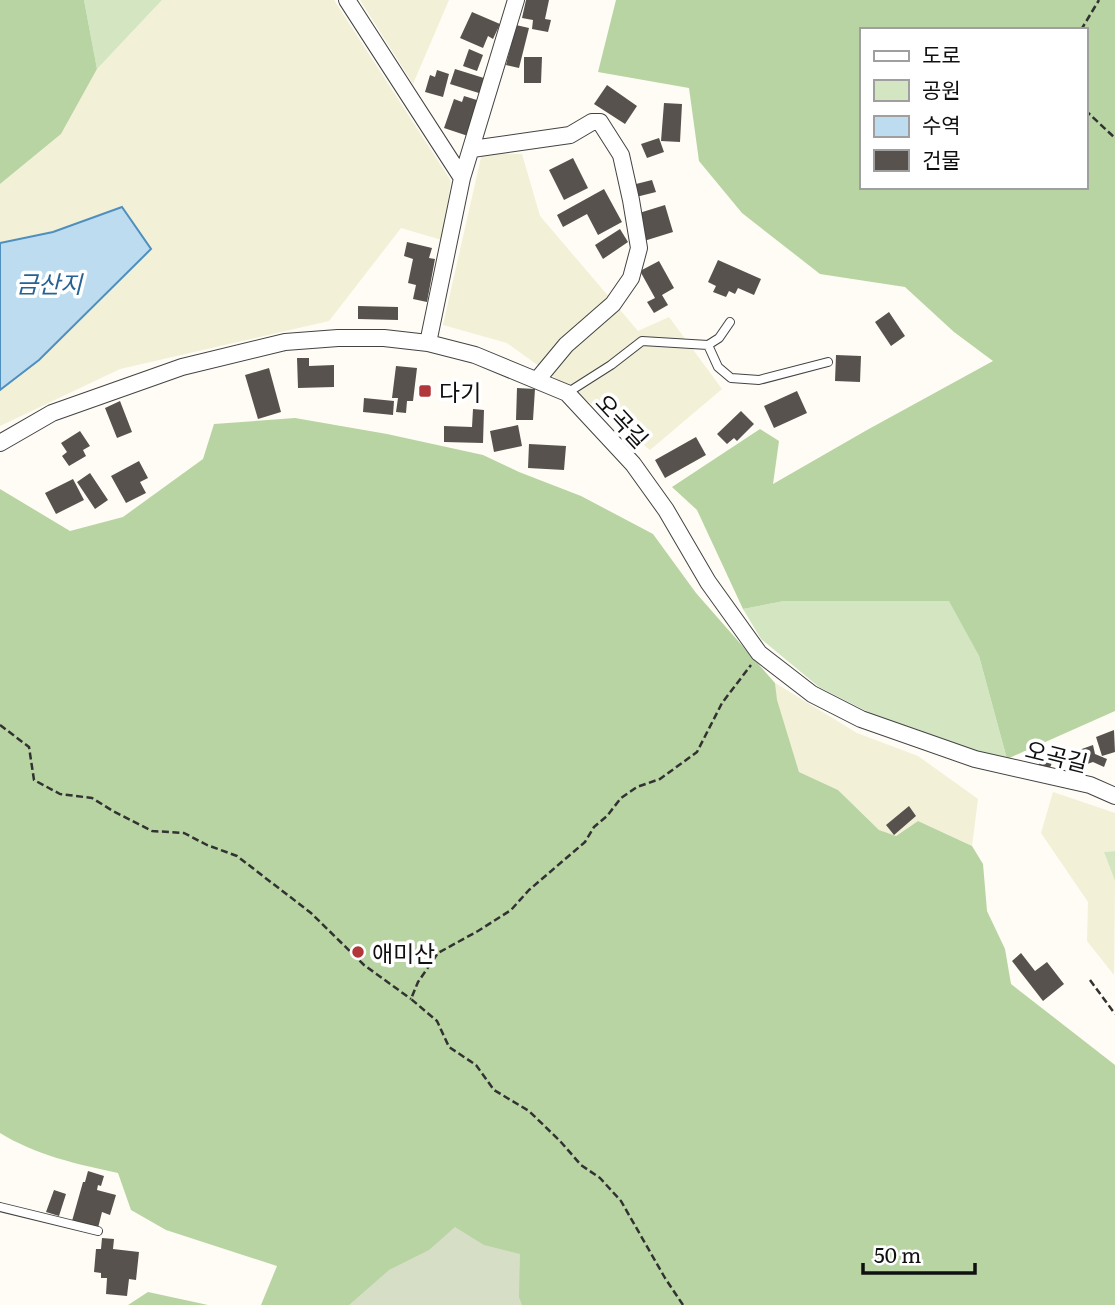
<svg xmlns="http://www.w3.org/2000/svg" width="1115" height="1305" font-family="Literata,'Noto Sans KR',serif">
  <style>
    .farmland { fill: #f2f0d6 }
    .green { fill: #d3e5c1 }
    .forest { fill: #b7d4a2; fill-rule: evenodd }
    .cemetery { fill: #d6dfc6 }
    .water { fill: #bedcf0; stroke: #4e8fbe; stroke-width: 2 }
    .building { fill: #57524d }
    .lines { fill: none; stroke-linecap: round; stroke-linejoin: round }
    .lane-casing { stroke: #434343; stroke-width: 10 }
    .street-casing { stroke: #434343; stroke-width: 18 }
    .path { stroke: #323232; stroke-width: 2.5; stroke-dasharray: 7 3.5; stroke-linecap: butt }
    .lane { stroke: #fff; stroke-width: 8 }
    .street { stroke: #fff; stroke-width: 16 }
    .poi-dot { fill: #b1373a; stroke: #fff; stroke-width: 2.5 }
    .labels { text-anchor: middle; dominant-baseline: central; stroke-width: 7; stroke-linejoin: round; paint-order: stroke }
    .poi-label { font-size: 23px; fill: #101010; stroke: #fff; text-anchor: start }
    .street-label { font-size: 23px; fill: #101010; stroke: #fff }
    .water-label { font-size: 24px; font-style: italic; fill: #276294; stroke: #fff }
  </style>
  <rect width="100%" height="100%" fill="#fefcf4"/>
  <path class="farmland" d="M162,0H334L451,181L442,240L401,228L329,321L120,369L0,426V390L39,360L151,249L53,232L0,243V184L61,134L97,69Z
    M360,0H449L413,84Z
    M482,153L522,154L540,216L638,331L669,317L722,389L650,450L618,423L507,343L443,325Z
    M775,683L857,733L918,756L978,799L972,846L918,821L895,836L879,830L838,790L799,772L776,700Z
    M1053,792L1115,813V851L1104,852L1115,881L1114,975L1087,941L1088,902L1041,833Z"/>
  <path class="green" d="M84,0H162L97,69Z
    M784,601H950L979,656L1007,759L938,740L876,716L819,687L761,639L743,609Z
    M1115,851V881L1104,852Z"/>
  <path class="forest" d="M0,0H84L97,69L61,134L0,184Z
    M616,0H1115V711L1007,759L979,656L949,601H784L743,609L697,510L672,487L760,429L779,441L773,484L867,430L993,361L954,332L905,287L820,274L742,213L699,161L689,88L598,72ZM861,30H1085V187H861Z
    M295,418L387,434L483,455L519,472L581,496L653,534L696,593L775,683L777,700L799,772L838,790L879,830L896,836L918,821L972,846L983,864L987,911L1005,949L1011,984L1115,1065V1305H261L277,1266L166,1230L131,1210L118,1173C76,1164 36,1155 0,1133V489L70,531L123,517L203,459L214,424Z
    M148,1292L208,1305H128Z"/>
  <path class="cemetery" d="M455,1227L484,1245L520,1254L519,1297L522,1305H349L389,1270L429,1250Z"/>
  <path class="water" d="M122,207L151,249L39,360L0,390V243L53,232Z"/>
  <path class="building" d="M526,0H549L545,19L551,20L548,32L532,29L533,20L522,18Z
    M472,12L500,24L493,39L488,36L483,48L460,38Z
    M516,25L529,28L519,68L506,65Z
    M469,49L483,55L477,71L463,66Z
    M524,57H542L541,83H524Z
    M455,69L487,79L482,94L450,84Z
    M437,70L449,74L443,97L425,92L430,75L435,77Z
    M607,85L637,106L625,124L594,104Z
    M464,96L480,101L468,136L444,128L454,99L462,102Z
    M664,103L682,104L680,142L661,141Z
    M659,138L664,152L647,158L641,144Z
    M573,158L588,188L564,200L549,170Z
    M652,180L656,192L636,197L632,185Z
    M604,189L622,222L598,235L587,214L563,227L557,215Z
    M665,205L673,232L644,241L636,214Z
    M620,229L628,242L603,259L595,245Z
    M407,242L432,248L429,258L435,259L427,302L413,299L416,285L408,283L413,259L404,256Z
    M718,260L761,279L754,295L738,288L735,294L729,291L726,297L713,292L716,286L708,282Z
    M659,261L674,288L662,295L668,305L654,313L647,302L655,298L640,271Z
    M358,306L398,307V320L358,319Z
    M889,312L905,336L891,346L875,322Z
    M836,355L861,356L860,382L835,381Z
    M297,358H309V366L334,365V387L298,388Z
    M396,366L417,368L413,401H407L406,413L396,412L398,398H392Z
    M269,368L281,412L258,419L245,375Z
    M517,388L535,389L533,420H516Z
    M797,391L807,413L774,428L764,406Z
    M364,398L394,401L393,415L363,412Z
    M120,401L132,432L117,438L105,408Z
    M473,409L484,410L483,443L444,442V426L472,427Z
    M741,411L754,424L737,441L734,438L727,444L717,434Z
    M518,425L522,446L494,452L490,431Z
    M80,431L90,446L83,450L86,456L69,466L62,456L67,452L61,443Z
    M696,437L706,455L665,478L655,460Z
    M529,444L566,446L564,470L528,468Z
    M139,461L148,478L140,482L146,493L126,503L111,476Z
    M90,473L108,500L95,509L77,482Z
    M73,479L84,500L56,514L45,493Z
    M1114,730L1115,752L1102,756L1096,737Z
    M1093,745L1095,754L1107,759L1104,767L1093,762L1084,765L1079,750Z
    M1043,754L1054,758L1049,770L1038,766Z
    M909,806L916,816L894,835L886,825Z
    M1021,953L1035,971L1047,962L1064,984L1043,1001L1012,961Z
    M88,1171L104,1176L101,1186L98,1185L97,1190L116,1195L110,1215L102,1212L98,1228L72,1221L83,1182H85Z
    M54,1190L66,1194L59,1216L46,1212Z
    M102,1238L114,1239L113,1249L139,1252L136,1280L129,1279L127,1296L106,1294L107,1278H101V1273L94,1272L96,1249H101Z"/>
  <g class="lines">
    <g class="lane-casing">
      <path id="lane" d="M708,345L718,367L731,378L759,380L828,362
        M567,393L611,365L642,341L708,345L719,338L730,322
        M0,1207L98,1231"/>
    </g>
    <g class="street-casing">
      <path id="street" d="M347,0L462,178
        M472,149L570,135L592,122H600L621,155L631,200L639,248L631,278L613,304L566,345L537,380
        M428,343L462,178L516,0
        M0,443L52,413L182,367L285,342L338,338H384L428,343L475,355L567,393L633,464L666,510L708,582L759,653L812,694L861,719L975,759L1090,785L1115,796"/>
    </g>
    <path class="path" d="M1081,30L1099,0
      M1085,110L1115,138
      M0,725L29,747L34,780L60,794L92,798L113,811L152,831L184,833L207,845L237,856L311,913L364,965L411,999
      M1090,980L1115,1014
      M683,1305L665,1278L621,1201L600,1178L581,1165L560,1141L529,1111L494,1090L476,1065L449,1047L437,1021L411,999L418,982L438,953L478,931L511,910L529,890L585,842L594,827L607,816L621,798L637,787L660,779L697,752L722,703L751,665"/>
    <use href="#lane" class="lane"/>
    <use href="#street" class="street"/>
  </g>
  <g class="poi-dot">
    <rect x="418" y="384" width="14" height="14" rx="3.5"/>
    <circle cx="358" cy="952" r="7"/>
  </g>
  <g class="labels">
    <g class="poi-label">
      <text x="439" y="391">다기</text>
      <text x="372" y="952">애미산</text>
    </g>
    <g class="street-label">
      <text transform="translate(623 420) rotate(47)">오곡길</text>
      <text transform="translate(1057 755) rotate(14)">오곡길</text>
    </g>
    <g class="water-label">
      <text x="49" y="282">금산지</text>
    </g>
  </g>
  <rect x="860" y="28" width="228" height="161" fill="#ffffff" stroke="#9f9f9f" stroke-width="2"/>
  <rect x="874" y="51" width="35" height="10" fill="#ffffff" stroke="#9f9f9f" stroke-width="2"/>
  <text x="922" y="63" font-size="21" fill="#101010">도로</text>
  <rect x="874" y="80" width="35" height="21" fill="#d3e5c1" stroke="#9f9f9f" stroke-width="2"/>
  <text x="922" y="98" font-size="21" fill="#101010">공원</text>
  <rect x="874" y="116" width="35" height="21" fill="#bedcf0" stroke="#9f9f9f" stroke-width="2"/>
  <text x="922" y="133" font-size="21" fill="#101010">수역</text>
  <rect x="874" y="150" width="35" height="21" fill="#57524d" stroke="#9f9f9f" stroke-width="2"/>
  <text x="922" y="168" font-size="21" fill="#101010">건물</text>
  <path d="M863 1263v10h112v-10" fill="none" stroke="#101010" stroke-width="3.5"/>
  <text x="874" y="1263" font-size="21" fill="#101010" stroke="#ffffff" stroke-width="5" paint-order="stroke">50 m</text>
</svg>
